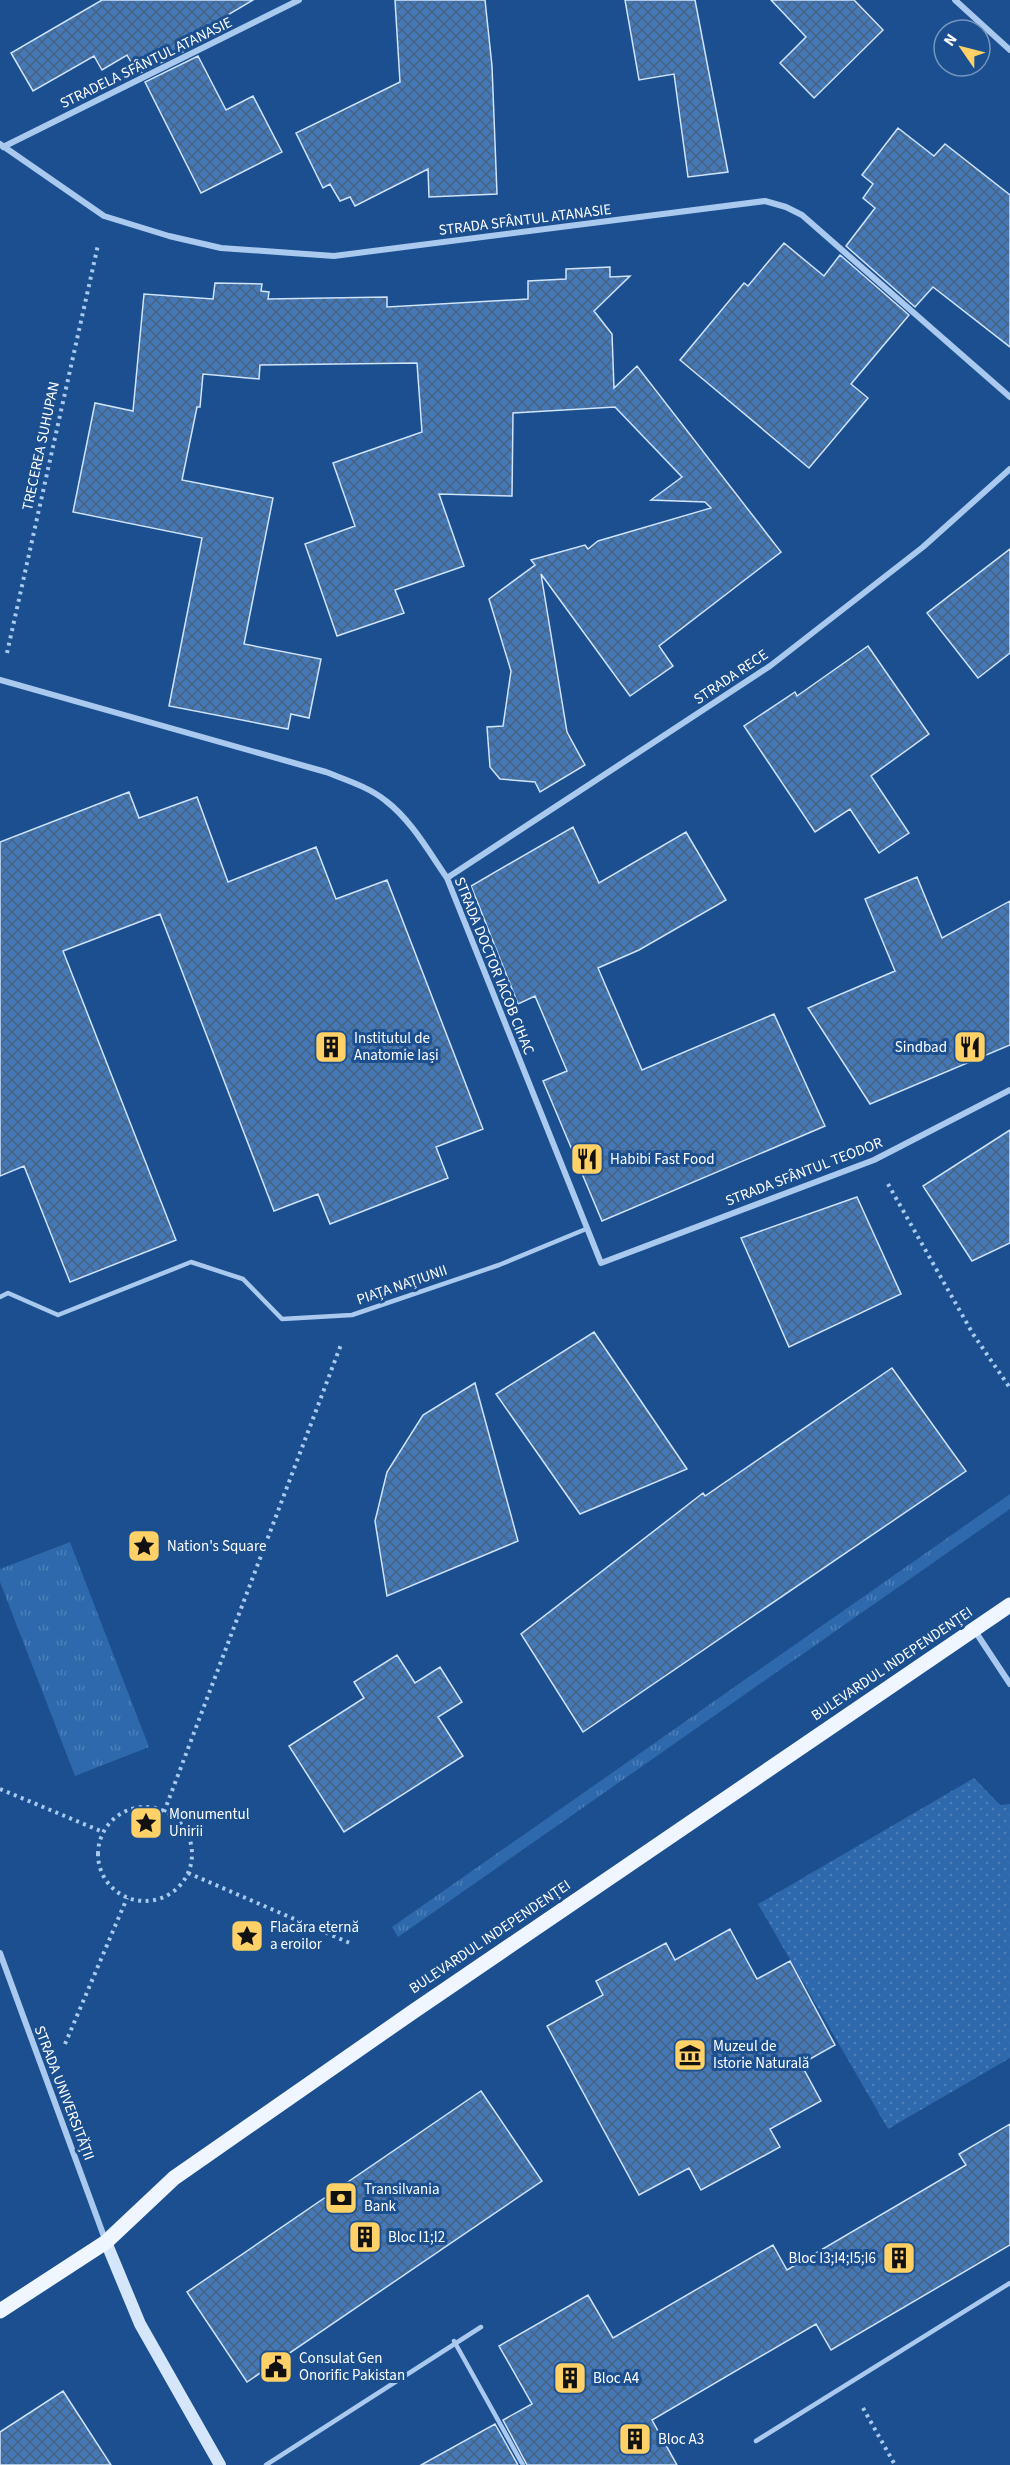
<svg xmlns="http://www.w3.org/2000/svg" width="1010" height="2465" font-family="'Source Sans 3',sans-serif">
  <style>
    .grass { fill: url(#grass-tufts) }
    .garden { fill: url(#garden-dots) }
    .building { fill: url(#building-cross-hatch); stroke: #cfe3fa; stroke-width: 1.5 }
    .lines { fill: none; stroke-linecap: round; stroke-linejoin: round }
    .path { stroke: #a9c9ee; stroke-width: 4; stroke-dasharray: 3 4.5; stroke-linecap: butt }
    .lane { stroke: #a9c9ee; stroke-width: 4.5 }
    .street { stroke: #a9c9ee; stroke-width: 6 }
    .secondary { stroke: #d6e6fa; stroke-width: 12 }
    .primary { stroke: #f0f6ff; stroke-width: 15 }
    .labels { text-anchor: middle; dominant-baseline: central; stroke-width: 6; stroke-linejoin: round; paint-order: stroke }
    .street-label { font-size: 15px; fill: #fff; stroke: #1b4f8f }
    .poi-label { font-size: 15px; fill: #fff; stroke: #1b4f8f; text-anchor: start }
  </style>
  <defs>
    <pattern id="grass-tufts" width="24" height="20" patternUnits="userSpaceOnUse" patternTransform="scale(1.5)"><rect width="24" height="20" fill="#2e69ad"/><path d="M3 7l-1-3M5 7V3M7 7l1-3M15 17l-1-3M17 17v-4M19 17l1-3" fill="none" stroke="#4d80b9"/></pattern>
    <pattern id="garden-dots" width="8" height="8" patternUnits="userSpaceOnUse" patternTransform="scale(1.5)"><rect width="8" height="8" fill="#2e69ad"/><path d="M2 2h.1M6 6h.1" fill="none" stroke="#4d80b9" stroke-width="1.8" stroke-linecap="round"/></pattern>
    <pattern id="building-cross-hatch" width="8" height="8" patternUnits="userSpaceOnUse" patternTransform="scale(1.5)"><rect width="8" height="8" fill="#4478b7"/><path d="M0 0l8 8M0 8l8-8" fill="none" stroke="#486282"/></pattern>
  </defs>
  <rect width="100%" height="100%" fill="#1b4f8f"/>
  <path class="grass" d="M1010,1494V1509L398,1937L392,1927Z
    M70,1542L149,1747L75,1776L0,1582V1569Z"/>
  <path class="garden" d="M974,1778L1000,1805L1010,1804V2058L888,2129L758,1904Z"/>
  <path class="building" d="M102,0H253L189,38L193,47L140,73L138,67L135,69L127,55L102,70L94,56L33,91L11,53Z
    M395,0H485L492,66L497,194L429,197L428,169L355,206L350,197L340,201L330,184L323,188L296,133L400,82Z
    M625,0H695L728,172L688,177L674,74L639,80Z
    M771,0H854L883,30L814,98L780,63L806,37Z
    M198,56L226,110L253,96L282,152L201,193L145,82Z
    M898,128L934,156L945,144L1010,195V347L933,287L915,307L846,246L875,208L863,198L873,184L862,175Z
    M784,243L824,276L840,255L909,315L851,384L868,398L809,468L680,360L744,283L748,286Z
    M610,267V277L630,276L594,311L612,334L614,388L637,366L781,552L659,646L673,666L630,696L541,574L567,732L585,765L540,792L535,782L500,779L490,767L487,727L503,726L511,671L489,599L535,565L531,560L585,545L588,549L598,541L711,508L705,502L651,500L682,477L615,407L513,413L512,496L439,494L464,566L395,590L404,613L337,636L305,544L355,526L333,463L422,432L417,363L260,365L259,379L203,374L200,407H197L182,480L273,498L244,644L321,659L309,718L291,714L288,729L169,706L202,538L73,512L95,403L133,411L144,294L213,299L215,283L262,284L261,291L269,292L268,299L387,297V307L528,299V281L566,279V269Z
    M1010,549V653L978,678L927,613Z
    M868,646L929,734L871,776L909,833L879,853L850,809L815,832L744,726L795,692L797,696Z
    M129,792L139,818L197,797L228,882L316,847L336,899L387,880L483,1129L436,1147L448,1178L330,1224L318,1194L274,1211L160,914L63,951L176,1240L70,1282L24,1166L0,1176V842Z
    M573,827L599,883L686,832L726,900L639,950L598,968L642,1070L774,1014L825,1126L602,1221L543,1081L567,1071L535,996L518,1004L471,886Z
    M917,877L942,938L1010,901V1045L870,1104L808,1008L895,971L865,899Z
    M1010,1130V1243L972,1261L923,1186Z
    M857,1197L901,1294L789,1347L741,1238Z
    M594,1332L687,1469L580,1514L496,1394Z
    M892,1368L966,1471L583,1732L521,1634L703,1493L705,1496Z
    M475,1383L518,1541L387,1596L375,1521L387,1472L423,1415Z
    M397,1655L415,1683L440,1667L462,1702L438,1717L463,1756L344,1832L289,1746L364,1698L354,1682Z
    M730,1929L757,1979L790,1961L835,2045L801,2064L821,2101L770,2129L780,2147L701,2190L689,2168L639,2195L547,2026L603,1995L596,1981L666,1943L675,1960Z
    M481,2091L542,2181L247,2382L187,2292Z
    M1010,2124V2245L831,2350L816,2324L652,2420L677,2465H527L503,2420L532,2404L499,2346L588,2295L613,2338L773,2245L787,2270L966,2165L959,2154Z
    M63,2391L111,2465H0V2432Z
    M495,2424L518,2465H421Z"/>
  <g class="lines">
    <path class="path" d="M7,653L98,245
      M888,1184L973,1334L1010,1388
      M0,1789L103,1832
      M98 1854a47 47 0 1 1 94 0a47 47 0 1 1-94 0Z
      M164,1812L342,1342
      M188,1873L352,1944
      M65,2044L127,1898
      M863,2408L895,2465"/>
    <path class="lane" d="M0,1297L8,1293L58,1315L191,1262L243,1279L282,1319L352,1315L499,1265L586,1229
      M454,2341L523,2465
      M756,2441L1010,2283
      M266,2465L481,2327"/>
    <path class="street" d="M955,0L1010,50
      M0,144L104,216L169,236L221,248L334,256L765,201L786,207L802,215L1010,397
      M3,147L299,0
      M0,680L326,772C346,780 369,787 386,801C411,820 429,852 447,878L601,1263L874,1160L1010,1090
      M447,878L770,666L923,547L1010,469
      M975,1631L1010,1684
      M0,1953L106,2242"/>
    <path class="secondary" d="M106,2242L140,2324L220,2465"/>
    <path class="primary" d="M0,2311L106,2242L174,2178L414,2011L1010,1605"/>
  </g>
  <defs>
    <g id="building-square" transform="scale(1.725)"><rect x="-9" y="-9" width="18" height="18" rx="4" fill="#ffd166" stroke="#1b4f8f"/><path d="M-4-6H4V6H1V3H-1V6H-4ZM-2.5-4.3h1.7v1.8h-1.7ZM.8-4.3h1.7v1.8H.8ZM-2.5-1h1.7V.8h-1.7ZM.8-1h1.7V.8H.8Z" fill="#111"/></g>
    <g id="restaurant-square" transform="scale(1.725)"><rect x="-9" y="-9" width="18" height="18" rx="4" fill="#ffd166" stroke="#1b4f8f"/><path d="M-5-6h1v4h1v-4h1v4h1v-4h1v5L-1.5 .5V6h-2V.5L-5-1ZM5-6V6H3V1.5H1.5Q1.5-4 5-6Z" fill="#111"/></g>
    <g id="sight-square" transform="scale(1.725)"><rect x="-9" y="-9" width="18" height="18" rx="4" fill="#ffd166" stroke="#1b4f8f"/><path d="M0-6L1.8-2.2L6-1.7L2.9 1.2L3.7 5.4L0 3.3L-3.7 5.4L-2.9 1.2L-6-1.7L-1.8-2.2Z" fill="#111"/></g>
    <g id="museum-square" transform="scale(1.725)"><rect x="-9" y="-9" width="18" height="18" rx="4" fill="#ffd166" stroke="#1b4f8f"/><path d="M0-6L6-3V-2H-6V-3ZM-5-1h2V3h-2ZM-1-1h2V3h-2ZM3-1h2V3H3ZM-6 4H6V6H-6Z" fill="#111"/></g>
    <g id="bank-square" transform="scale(1.725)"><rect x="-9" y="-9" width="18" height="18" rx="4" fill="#ffd166" stroke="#1b4f8f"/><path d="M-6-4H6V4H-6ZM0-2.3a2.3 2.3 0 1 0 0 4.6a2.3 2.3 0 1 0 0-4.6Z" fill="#111"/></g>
    <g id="civic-square" transform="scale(1.725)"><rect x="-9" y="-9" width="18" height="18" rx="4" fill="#ffd166" stroke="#1b4f8f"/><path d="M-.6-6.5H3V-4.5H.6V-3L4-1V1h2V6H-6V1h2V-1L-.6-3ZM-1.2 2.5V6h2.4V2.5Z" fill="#111"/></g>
  </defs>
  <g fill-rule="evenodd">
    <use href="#building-square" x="331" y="1047"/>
    <use href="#restaurant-square" x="970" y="1047"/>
    <use href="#restaurant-square" x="587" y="1159"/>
    <use href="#sight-square" x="144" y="1546"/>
    <use href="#sight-square" x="146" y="1823"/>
    <use href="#sight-square" x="247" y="1936"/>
    <use href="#museum-square" x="690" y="2055"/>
    <use href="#bank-square" x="341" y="2198"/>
    <use href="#building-square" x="365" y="2237"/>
    <use href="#building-square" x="899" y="2258"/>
    <use href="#civic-square" x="276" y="2367"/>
    <use href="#building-square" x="570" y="2378"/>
    <use href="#building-square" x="635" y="2439"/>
  </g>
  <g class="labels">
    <g class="street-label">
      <text transform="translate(146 63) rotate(-26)">STRADELA SFÂNTUL ATANASIE</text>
      <text transform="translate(525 220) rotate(-7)">STRADA SFÂNTUL ATANASIE</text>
      <text transform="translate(41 446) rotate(-78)">TRECEREA SUHUPAN</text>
      <text transform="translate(731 677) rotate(-34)">STRADA RECE</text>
      <text transform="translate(494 966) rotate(68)">STRADA DOCTOR IACOB CIHAC</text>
      <text transform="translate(804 1172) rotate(-21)">STRADA SFÂNTUL TEODOR</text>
      <text transform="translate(402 1285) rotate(-19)">PIAȚA NAȚIUNII</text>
      <text transform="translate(892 1664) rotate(-34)">BULEVARDUL INDEPENDENȚEI</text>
      <text transform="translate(490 1937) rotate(-34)">BULEVARDUL INDEPENDENȚEI</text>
      <text transform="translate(64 2093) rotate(69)">STRADA UNIVERSITĂȚII</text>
    </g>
    <g class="poi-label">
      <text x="354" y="1038">Institutul de<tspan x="354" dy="17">Anatomie Iași</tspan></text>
      <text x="947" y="1047" text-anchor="end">Sindbad</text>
      <text x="610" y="1159">Habibi Fast Food</text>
      <text x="167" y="1546">Nation's Square</text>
      <text x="169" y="1814">Monumentul<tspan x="169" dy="17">Unirii</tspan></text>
      <text x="270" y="1927">Flacăra eternă<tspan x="270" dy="17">a eroilor</tspan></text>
      <text x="713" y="2046">Muzeul de<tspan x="713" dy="17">Istorie Naturală</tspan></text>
      <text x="364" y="2189">Transilvania<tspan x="364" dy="17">Bank</tspan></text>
      <text x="388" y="2237">Bloc I1;I2</text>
      <text x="876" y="2258" text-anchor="end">Bloc I3;I4;I5;I6</text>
      <text x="299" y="2358">Consulat Gen<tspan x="299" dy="17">Onorific Pakistan</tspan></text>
      <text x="593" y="2378">Bloc A4</text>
      <text x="658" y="2439">Bloc A3</text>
    </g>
  </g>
  <g transform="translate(962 48) rotate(305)"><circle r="28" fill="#1b4f8f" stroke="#7695bc" stroke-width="1.5"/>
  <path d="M0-4.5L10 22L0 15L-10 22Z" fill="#ffd166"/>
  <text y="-9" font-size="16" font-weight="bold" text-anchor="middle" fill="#ffffff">N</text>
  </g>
</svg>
